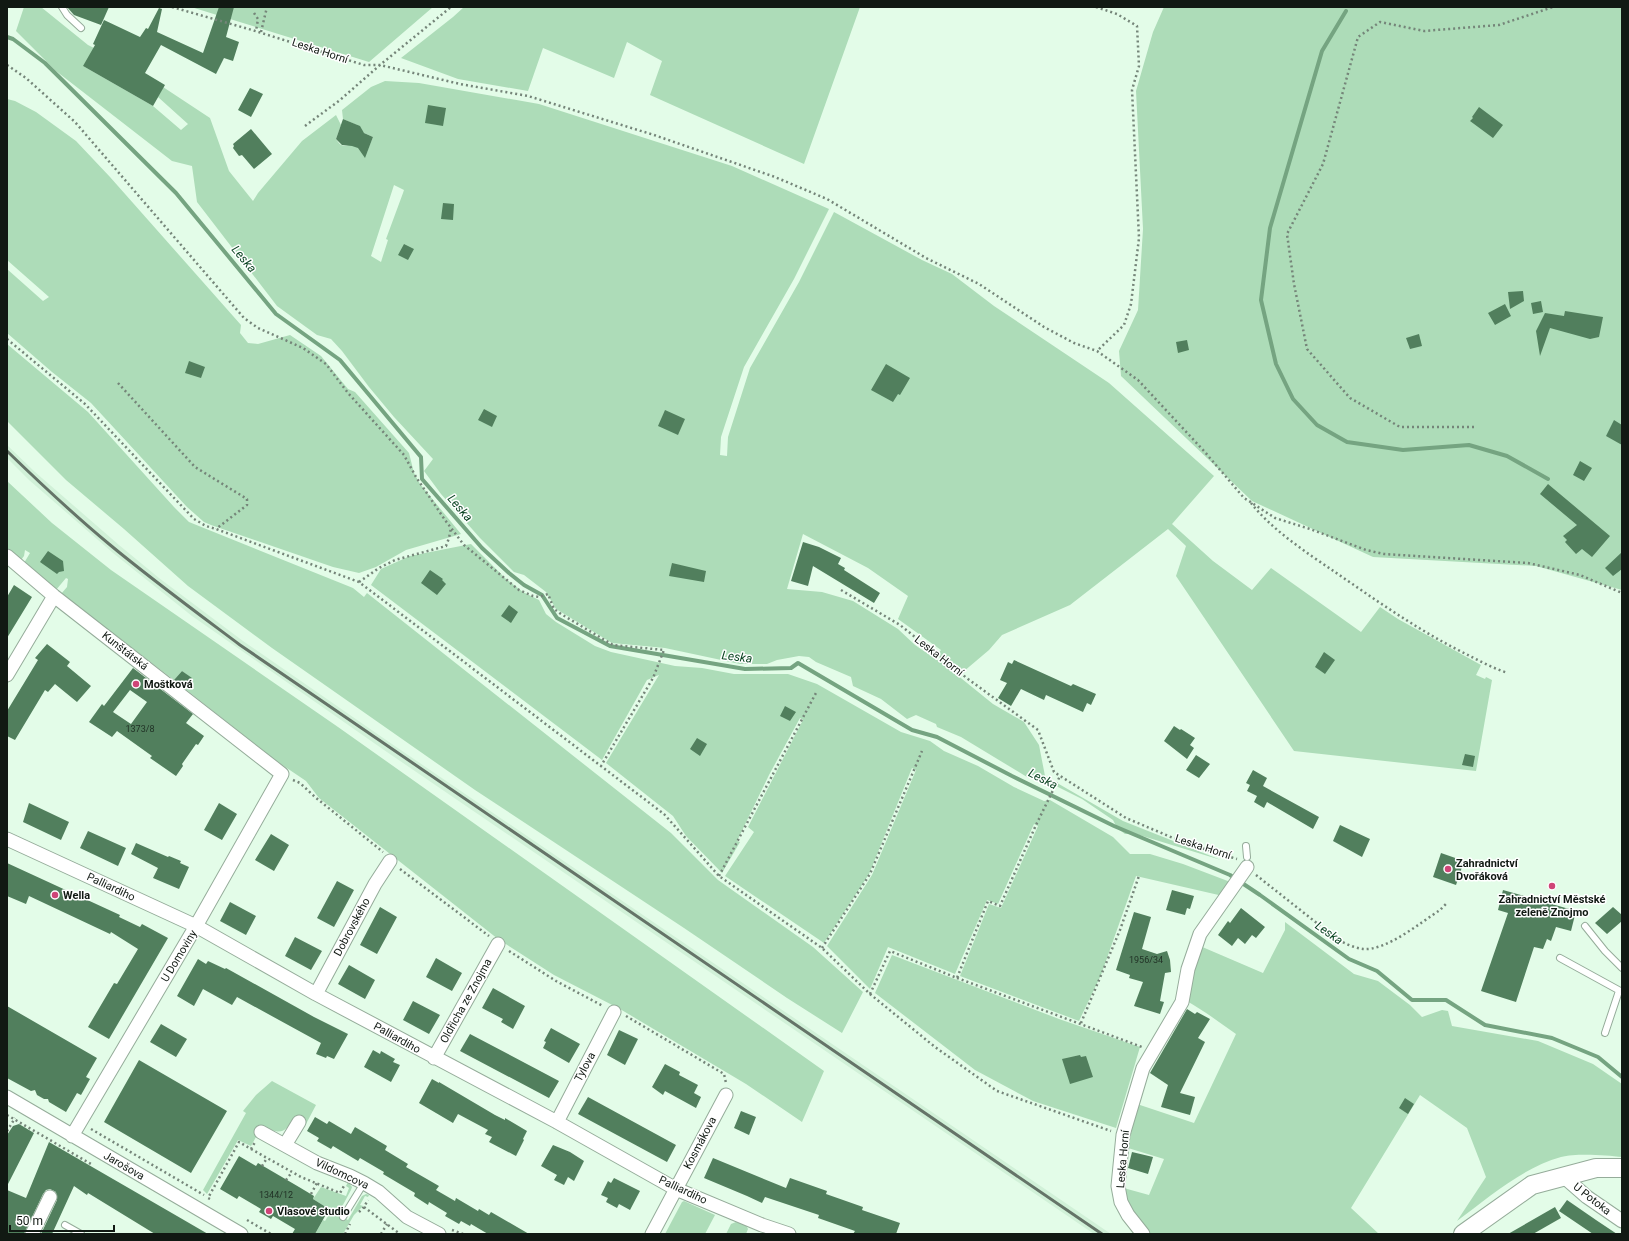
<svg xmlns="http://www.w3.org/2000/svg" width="1629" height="1241" font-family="Roboto,sans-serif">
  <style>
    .built { fill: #d1f1d8 }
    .green { fill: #addcb8; fill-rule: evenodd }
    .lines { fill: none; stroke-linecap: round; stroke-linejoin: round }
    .stream { stroke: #75a481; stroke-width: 4 }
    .building { fill: #517f5d; fill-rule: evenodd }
    .lane-casing { stroke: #95ac9a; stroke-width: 8 }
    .street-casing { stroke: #95ac9a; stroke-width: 15 }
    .secondary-casing { stroke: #95ac9a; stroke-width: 20 }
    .path { stroke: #758579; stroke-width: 2.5; stroke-dasharray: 2 3; stroke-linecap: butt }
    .lane { stroke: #fff; stroke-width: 6 }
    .street { stroke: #fff; stroke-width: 13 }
    .secondary { stroke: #fff; stroke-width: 18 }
    .rail { stroke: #657468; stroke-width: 3 }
    .poi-dot { fill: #cf4477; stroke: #fff; stroke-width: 1.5 }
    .labels { text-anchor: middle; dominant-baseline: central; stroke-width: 3; stroke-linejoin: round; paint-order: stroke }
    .number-label { font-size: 9px; fill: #213226 }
    .street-label { font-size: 11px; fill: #111913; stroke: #fff }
    .poi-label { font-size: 11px; font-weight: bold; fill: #111913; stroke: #fff; text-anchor: start }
    .water-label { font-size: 12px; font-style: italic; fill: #0c4523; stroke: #fff }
  </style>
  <rect width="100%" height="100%" fill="#e3fce8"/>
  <path class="built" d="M7,445L35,472L119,545L159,578L243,641L389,742L1111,1234H1094L384,750L192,616L113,553L29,480L7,458Z"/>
  <path class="green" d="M24,7H41L88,45L130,66H83L153,106L181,130L188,124L158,97L163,87L210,118L229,171L253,201L258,193L302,141L336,115L341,125L336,139C343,151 347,143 356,145C359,146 364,150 367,152L373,137L362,132L361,128L357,126V125L343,119L342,110L371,87L385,81L419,83L539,104L732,166L829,209L794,279L744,367L721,437L720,455L727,456L728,437L750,368L799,282L834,212L922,260L952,274L994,306L1109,383L1214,476L1172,524L1213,561L1252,590L1271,568L1361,632L1380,607L1398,619L1481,665L1476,675L1485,679L1486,677L1492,680L1476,771L1294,751L1176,576L1186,546L1168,529L1070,605L1002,635L989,650L963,672L937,655L941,650L898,619L908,596L868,568L803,534L787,589L822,592L853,601L898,629L915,645L946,666L993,704L1024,722L1039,745L1045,776L1123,821L1221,860L1136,834H1125L1117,828L1113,820L1082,799L1052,784L1027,777L961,737L937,727L936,724L916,715L907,719L881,699L853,686L851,677L816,662L809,657L799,656L777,660L767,664H740L665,648L612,643L556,609L546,592L524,575L514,572L480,538L441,494L424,471L433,459L394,417L369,387L342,351L331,339L317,335L277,306L197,202L192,166L172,161L56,71L16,31ZM394,185L404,190L403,193L386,239L388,240L381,262L371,256Z
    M191,7H433L369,62Z
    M464,7H860L804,164L650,95L662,61L627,42L614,78L543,48L528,91L458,79L401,58L453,17Z
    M1164,7H1622V590L1536,566L1373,557L1252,501L1121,376L1119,351L1138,310L1143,229L1136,91L1153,32Z
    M7,99L15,101L36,112L76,141L110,177L241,325L240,333L248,343L258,344L290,335L321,356L348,389L355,392L409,453L414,473L420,484L461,534L406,550L376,567L359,573L333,567L211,525L204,522L187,507L91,403L52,372L7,333V269L43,301L49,297L7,260Z
    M7,344L88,412L174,507L189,522L353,588L364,597L367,593L671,833L718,880L813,947L863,992L842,1033L787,998L684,928L475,790L272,648L188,586L124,529L66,480L7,421Z
    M7,481L52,523L111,570L338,727L824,1071L802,1122L746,1084L620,1009L554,975L498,939L319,798L306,781L275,760L184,688L191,678L182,671L174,680L61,594L67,587L68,579L66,578L56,590L24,563L30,553L25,550L24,556L21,560L7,548Z
    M471,544L506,579L523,592L539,600L546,614L556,622L595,646L611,652L675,666L702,668L734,674H788L817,684L901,732L930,741L944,751L978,766L1014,787L1044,801L1050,800L1113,837L1130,854H1150L1183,864L1233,883L1223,896L1136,876L1101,975L1079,1021L960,976L989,904L1001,908L1038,826L1034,824L998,904L987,900L955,974L888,947L870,989L827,946L872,875L916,770L912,768L869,874L824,943L725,876L754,832L748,827L803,720L800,718L769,775L737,841L740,842L722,873L686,836L673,816L606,763L659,675L647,680L602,760L371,585L381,569L410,556Z
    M1285,922L1354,974L1378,981L1410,1005L1422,1017L1442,1010L1448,1011L1452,1026L1538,1041L1593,1064L1622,1084V1157C1606,1155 1576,1153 1561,1157C1522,1168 1489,1197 1457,1221L1486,1177L1467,1128L1420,1095L1351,1208L1379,1234H1146L1137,1229L1120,1187L1149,1195L1164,1159L1128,1148L1137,1104L1194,1123L1236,1034C1219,1022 1203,1010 1185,1000L1200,946L1263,973L1285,930Z
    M892,955L1059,1019L1140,1047L1116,1128L1033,1101L975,1070L875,993Z
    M272,1081L316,1105L306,1124L294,1117C284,1135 280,1134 262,1126L251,1146L238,1140L207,1194L203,1190L246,1113L243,1111L256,1095Z
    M348,1182L352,1187L351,1190L338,1214L348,1220L362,1196L366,1194L369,1195L368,1197L365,1196L360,1205L363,1206L354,1215L343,1234H315L323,1220L325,1221L330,1213L328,1212L329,1209L313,1199L321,1187L346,1196L349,1188L346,1186Z
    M684,1201L715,1215L705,1234H665L682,1202Z
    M736,1222L746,1225L748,1229L746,1234H726L731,1224Z"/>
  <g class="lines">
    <path class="stream" d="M1346,11L1322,51L1270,228L1261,300L1276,364L1293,399L1317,425L1347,442L1403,450L1469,445L1507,456L1548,479
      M7,37L13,39L45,63L176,193L276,314L340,360L421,457L422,479L482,548L509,573L524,585L542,595L557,618L610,646L745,669L791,668L798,663L912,730L937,737L1012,776L1114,826L1230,875L1260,895L1349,959L1377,971L1412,1000H1446L1485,1025L1552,1038L1598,1057L1622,1077"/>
  </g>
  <path class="building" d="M67,7H109L101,25L74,15Z
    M219,7H234L226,37L239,42L233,61L224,58L216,74L161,45L145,73L165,85L153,106L83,66L95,45L93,44L104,20L140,37L146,28L148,29L159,8L162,9L157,32L203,53Z
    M250,88L263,94L251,117L238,110Z
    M428,105L446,108L443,126L425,123Z
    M1479,107L1503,125L1493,138L1470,121L1473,118L1472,117Z
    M343,119L360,126L364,133L373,137L365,158L358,148L352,146L342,145L336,139Z
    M251,129L272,154L254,169L242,155L239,156L233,148L234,146L233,144Z
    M443,203L454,204L453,220L441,219Z
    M404,244L414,249L408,260L398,255Z
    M1523,291L1524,301L1510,309L1508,292Z
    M1541,301L1543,312L1533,314L1531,303Z
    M1505,304L1511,316L1495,325L1488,313Z
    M1565,311L1603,317L1599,337L1590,339L1550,328L1540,356L1536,331L1545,313L1564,316Z
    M1419,334L1422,346L1410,349L1406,338Z
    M1187,340L1189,350L1178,353L1176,342Z
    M189,361L205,367L201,378L185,373Z
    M886,364L910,378L900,395L898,394L893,402L871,390Z
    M484,409L497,416L492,427L478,420Z
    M665,410L685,419L678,435L658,426Z
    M1614,420L1622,425V445L1606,436Z
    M1580,461L1592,468L1584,481L1573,475Z
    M1548,484L1610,536L1592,557L1582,549L1576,554L1565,542L1567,540L1563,536L1577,525L1540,494Z
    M803,542L819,547L841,558L838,564L845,568L844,570L880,593L874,603L813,566L808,586L791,581Z
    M48,551L63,561L64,571L59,572L57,574L40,562Z
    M1622,552V569L1613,576L1605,568Z
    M672,563L706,571L704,582L669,576Z
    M430,570L443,579L442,580L446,584L437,595L421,583Z
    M14,585L32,597L7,638V597Z
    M509,605L518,612L511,623L501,616Z
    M47,644L70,662L67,666L91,686L77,702L55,684L48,692L45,690L15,740L7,736V711L38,660L35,658Z
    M1324,652L1335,660L1325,674L1315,667Z
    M1014,660L1071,686L1073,684L1096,694L1091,705L1087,703L1083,712L1046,695L1044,700L1021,689L1011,706L998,698L1007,683L1000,680L1008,662L1012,664Z
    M133,668L193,714L186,723L204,736L198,745L196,744L182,764L183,766L176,776L150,758L152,756L117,731L112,737L89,722L102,704L104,706ZM130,690L147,702L131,724L113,712Z
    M182,671L192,678L184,688L174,680Z
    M785,706L796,712L790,721L780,716Z
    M1174,726L1180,730L1181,729L1195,738L1190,745L1194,748L1187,759L1164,741Z
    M697,738L707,744L700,756L690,749Z
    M1465,754L1475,756L1473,767L1462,765Z
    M1196,755L1210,764L1199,778L1186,770Z
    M1253,770L1267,778L1263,786L1319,817L1313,829L1267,802L1264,808L1254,802L1257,796L1247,791L1250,785L1246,783Z
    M29,803L69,822L61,840L23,822Z
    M219,803L237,814L222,840L204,830Z
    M1340,825L1370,839L1362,857L1333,841Z
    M88,831L126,848L118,866L80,848Z
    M271,834L289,845L274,871L255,860Z
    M136,843L168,857L169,856L181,861L180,863L189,867L179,889L153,878L158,868L131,854Z
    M1441,853L1464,861L1456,885L1433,877Z
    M7,863L120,915L119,917L140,927L142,924L168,938L109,1039L88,1027L114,983L117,984L138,949L111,932L110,934L29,896L26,904L7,896Z
    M337,881L354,890L334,927L317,918Z
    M1172,890L1194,896L1190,909L1187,908L1185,915L1166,910Z
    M1503,890L1576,911L1571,931L1556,927L1551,941L1547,939L1543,949L1534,947L1516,1002L1481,991L1508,913L1498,910Z
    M230,902L256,916L246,935L220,921Z
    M380,907L397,917L377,954L360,945Z
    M1613,907L1622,915V921L1607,934L1595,923Z
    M1241,908L1265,927L1256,938L1252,935L1245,944L1238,938L1232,946L1218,935L1228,921L1230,923Z
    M1134,912L1151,917L1142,949L1157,954L1167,951L1170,960L1171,972L1165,973L1160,1001L1164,1002L1160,1014L1134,1006L1143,982L1129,978L1130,975L1116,970Z
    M295,937L322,951L311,970L285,956Z
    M436,958L462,973L452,991L426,977Z
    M198,959L206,964L208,961L225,969L226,968L314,1017L348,1034L334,1059L327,1056L326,1058L316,1054L321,1043L237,997L232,1005L203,989L194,1006L177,996Z
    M349,965L375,980L365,999L338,984Z
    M493,988L525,1006L513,1029L501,1022L503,1019L482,1008Z
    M413,1001L440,1015L429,1034L403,1020Z
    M7,1006L97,1058L86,1077L90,1079L81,1095L77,1093L66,1112L49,1102L48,1099H44L37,1095L35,1090L31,1091L7,1078Z
    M1187,1009L1195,1014L1197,1012L1210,1019L1198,1038L1205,1042L1180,1093L1195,1097L1190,1115L1161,1107L1168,1085L1150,1073Z
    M161,1024L187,1039L176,1057L150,1042Z
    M551,1028L580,1044L569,1063L543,1048L546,1042L544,1041Z
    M619,1030L638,1039L625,1065L607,1055Z
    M470,1034L559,1081L549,1098L460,1051Z
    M373,1050L380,1054L381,1051L395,1059L393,1062L400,1065L391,1082L364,1067Z
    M1080,1055L1081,1057L1086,1056L1093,1077L1070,1084L1062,1059Z
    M139,1060L227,1111L191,1173L104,1122Z
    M665,1064L680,1072L679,1075L698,1085L694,1093L701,1097L696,1108L665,1091L663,1095L652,1087Z
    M432,1079L439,1083V1082L495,1115L505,1120V1118L527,1131L523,1139L524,1140L516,1156L489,1142L492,1137L485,1134L488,1130L458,1114L453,1123L419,1103Z
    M588,1097L676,1145L667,1162L578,1114Z
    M1405,1098L1414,1104L1408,1114L1399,1108Z
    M741,1111L756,1117L749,1135L734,1128Z
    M315,1117L327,1124L329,1121L351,1134L355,1127L387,1146L385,1150L408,1164L406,1167L439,1186L436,1190L455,1201L456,1198L478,1211L479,1209L489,1215L491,1212L529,1234H488L471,1224L470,1226L461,1221L459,1224L445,1216L447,1213L429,1202L428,1205L414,1196L415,1193L383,1174L384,1172L360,1158L358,1161L333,1146L331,1149L317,1141L319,1138L307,1131Z
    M19,1124L34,1133L7,1186V1135L13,1126Z
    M49,1142L177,1216L208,1234H155L88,1193L87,1195L74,1186L52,1234H41L57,1200L56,1192L50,1189L46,1190L43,1194L24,1234H7V1190L26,1198Z
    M553,1145L570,1152L584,1161L574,1181L568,1177L564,1185L554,1180L557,1175L541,1166Z
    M1132,1152L1153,1157L1148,1174L1128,1168Z
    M239,1156L256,1166L258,1163L299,1187L314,1196L313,1199L329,1209L315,1234H292L295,1229L273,1216L271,1219L259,1212L261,1209L239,1196L237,1199L220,1189Z
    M713,1158L786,1188L790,1178L827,1191L826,1194L863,1207L862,1210L900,1223L896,1234H853L855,1231L818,1218L819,1215L765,1197L762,1203L747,1196L704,1178Z
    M614,1178L640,1191L630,1210L619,1204L617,1208L606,1202L608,1198L601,1195L608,1181L611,1183Z
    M1567,1200L1596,1220L1617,1234H1593L1559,1211Z
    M1555,1207L1561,1218L1533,1234H1508Z"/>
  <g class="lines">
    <g class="lane-casing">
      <path id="lane" d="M62,7L67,15L81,28
        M1246,846L1247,857
        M1585,926L1605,951L1622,968
        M1560,958L1622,992
        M1605,1033L1619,991
        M343,1217L364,1183
        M65,1225L81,1234"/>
    </g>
    <g class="street-casing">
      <path id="street" d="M7,556L54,596L282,774L196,926L72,1136
        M7,675L54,596
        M7,839L196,926L316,994L557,1122L676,1189L762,1225L789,1234
        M316,994L375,884L390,861
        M434,1058L498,944
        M7,1097L241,1234
        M557,1122L614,1012
        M261,1132L317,1163L350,1176L364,1183L379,1192L407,1217L439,1234
        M285,1145L299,1122
        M1563,1176L1587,1197L1622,1221
        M32,1234L50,1197
        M652,1234L726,1095
        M1143,1234L1128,1215L1121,1202L1118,1186L1123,1135L1143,1068L1182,1002L1188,969L1200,934L1247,867"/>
    </g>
    <g class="secondary-casing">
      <path id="secondary" d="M1463,1234L1532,1185L1596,1168H1622"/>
    </g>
    <path class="path" d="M172,7L252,30L364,65H380L451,7
      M1096,7L1117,14L1137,26L1139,66L1132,90L1139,238L1131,304L1124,325L1097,351
      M254,13L258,19L256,31
      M261,32L267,7
      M7,65L26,78L75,122L244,318L258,328L303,348L326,364L348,393L404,455L416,477L445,520L464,545L519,590L533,596L539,597L548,594L554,609L561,614L613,645L664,650L653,678L601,766
      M305,126L340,100L380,65L460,84L528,96L654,135L775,177L827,199L926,258L979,284L1044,327L1074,343L1097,351L1138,380L1204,451L1244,498L1249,501L1275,518L1310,529L1366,550L1384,554L1528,563L1580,575L1622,593
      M7,339L85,404L194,519L206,526L216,529L359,582L664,814L719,876L822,948L870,994L935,1047L997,1091L1111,1131
      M118,383L195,467L247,499V505L216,529
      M1474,427H1400L1350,398L1307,349L1294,284L1287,234L1323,164L1358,37L1380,22L1424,31L1499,25L1553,7
      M1251,503C1272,530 1307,553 1335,572C1377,601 1418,630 1464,653C1478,660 1492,668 1508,673
      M359,582L379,568L395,560L446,546L449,538L451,528
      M841,590L900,625L968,679L1038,730L1054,772L1126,818L1185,843L1237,859
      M293,780L300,783L315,797L383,852
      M400,869L489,936
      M1256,875L1337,939C1344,943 1354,948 1363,949C1386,951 1420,923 1440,910L1447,903
      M719,876L817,691
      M822,948L870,874L922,751
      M509,951L556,981L603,1006
      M957,978L1142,1047
      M870,994L890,951L957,978L988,901L1000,906L1036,825L1060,776
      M626,1016L724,1074L726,1083
      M1081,1023L1120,930L1139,876
      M7,1115L91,1164
      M91,1129L204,1195
      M7,1131L15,1118
      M251,1149L301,1177L340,1193L344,1186
      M262,1166L267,1158
      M286,1180L292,1172
      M311,1194L317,1183
      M210,1199L208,1198L239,1142L251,1149L255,1142
      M364,1207L400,1234
      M359,1212L364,1207L368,1200
      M247,1220L271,1234
      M452,1230L463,1234
      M345,1234L350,1224
      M381,1234L387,1224"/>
    <use href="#lane" class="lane"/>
    <use href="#street" class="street"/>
    <use href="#secondary" class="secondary"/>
    <path class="rail" d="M7,451C40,483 74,515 109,544C151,579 196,612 240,645L1102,1234"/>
  </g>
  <g class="poi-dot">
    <circle cx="136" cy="684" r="4"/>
    <circle cx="1448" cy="869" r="4"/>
    <circle cx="1552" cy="886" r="4"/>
    <circle cx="55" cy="895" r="4"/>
    <circle cx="269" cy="1211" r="4"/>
  </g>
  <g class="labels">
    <g class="number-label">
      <text x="140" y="729">1373/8</text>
      <text x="1146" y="960">1956/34</text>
      <text x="276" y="1195">1344/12</text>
    </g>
    <g class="street-label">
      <text transform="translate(320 51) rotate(18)">Leska Horní</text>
      <text transform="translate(125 651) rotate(38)">Kunštátská</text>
      <text transform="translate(939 656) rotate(38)">Leska Horní</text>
      <text transform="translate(1203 847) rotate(18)">Leska Horní</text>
      <text transform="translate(111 887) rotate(25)">Palliardiho</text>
      <text transform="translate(352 927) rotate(-62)">Dobrovského</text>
      <text transform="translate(179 956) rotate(-59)">U Domoviny</text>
      <text transform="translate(466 1001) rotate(-61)">Oldřicha ze Znojma</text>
      <text transform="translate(397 1038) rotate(29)">Palliardiho</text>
      <text transform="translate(585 1067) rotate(-62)">Tylova</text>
      <text transform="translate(700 1143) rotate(-62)">Kosmákova</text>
      <text transform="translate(1123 1159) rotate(-85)">Leska Horní</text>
      <text transform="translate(124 1166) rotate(30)">Jarošova</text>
      <text transform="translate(342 1174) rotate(25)">Vildomcova</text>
      <text transform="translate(683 1190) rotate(25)">Palliardiho</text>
      <text transform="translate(1592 1199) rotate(38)">U Potoka</text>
    </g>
    <g class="poi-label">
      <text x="144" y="684">Moštková</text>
      <text x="1456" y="863">Zahradnictví<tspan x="1456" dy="13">Dvořáková</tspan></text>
      <text x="63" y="895">Wella</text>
      <text x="1552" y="899" text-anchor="middle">Zahradnictví Městské<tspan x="1552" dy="13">zeleně Znojmo</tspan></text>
      <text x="277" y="1211">Vlasové studio</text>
    </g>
    <g class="water-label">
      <text transform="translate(244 259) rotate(50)">Leska</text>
      <text transform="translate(460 508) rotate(49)">Leska</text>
      <text transform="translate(737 657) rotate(7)">Leska</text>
      <text transform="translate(1043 779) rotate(27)">Leska</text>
      <text transform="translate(1329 933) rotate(35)">Leska</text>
    </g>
  </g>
  <rect width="1629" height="1241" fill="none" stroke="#111913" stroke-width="16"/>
  <path d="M10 1225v6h104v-6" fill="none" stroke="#111913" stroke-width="2"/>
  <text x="16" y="1225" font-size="12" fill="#111913" stroke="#ffffff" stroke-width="3" paint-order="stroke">50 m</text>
</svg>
